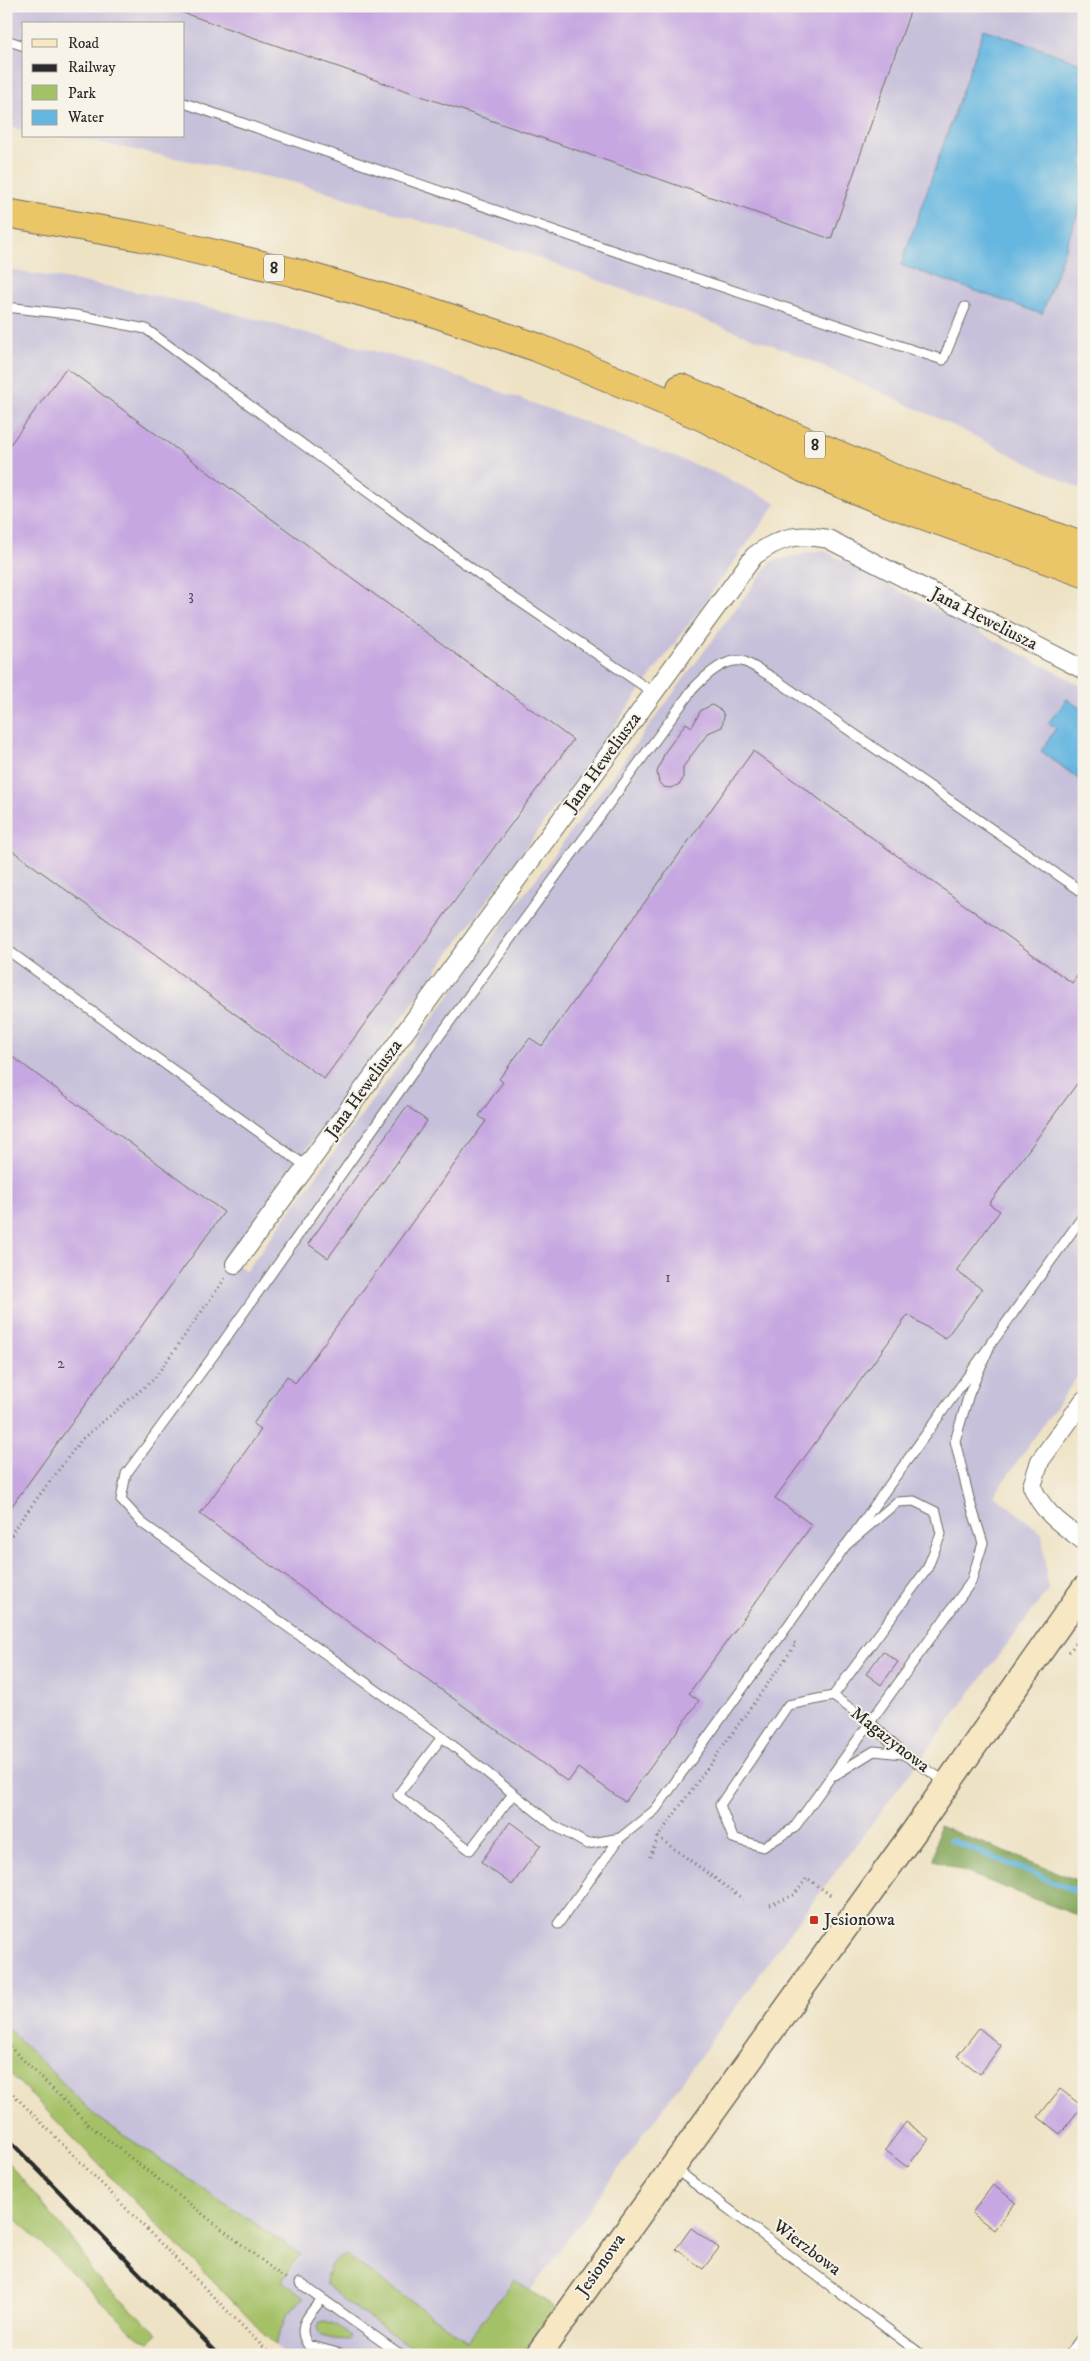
<svg xmlns="http://www.w3.org/2000/svg" width="1090" height="2361" font-family="'IM FELL DW Pica',serif">
  <style>
    .industrial { fill: #c6c0da }
    .green { fill: #a5c168; stroke: #68764a }
    .forest { fill: #84a75c; stroke: #586944 }
    .water { fill: #65b6e0; stroke: #487086 }
    .lines { fill: none; stroke-linecap: round; stroke-linejoin: round }
    .stream { stroke: #65b6e0; stroke-width: 5.5 }
    .building { fill: #c6a7e1 }
    .lane-casing { stroke: #6f6b61; stroke-width: 11 }
    .street-casing { stroke: #6f6b61; stroke-width: 20 }
    .secondary-casing { stroke: #6f6b61; stroke-width: 28 }
    .highway-casing { stroke: #6f6b61; stroke-width: 30 }
    .path { stroke: #6f6b61; stroke-width: 3; stroke-dasharray: 1 4; stroke-linecap: butt }
    .lane { stroke: #fff; stroke-width: 9 }
    .street { stroke: #fff; stroke-width: 18 }
    .secondary { stroke: #f7e8c3; stroke-width: 25 }
    .highway { stroke: #ebc669; stroke-width: 28 }
    .rail { stroke: #2b2b2b; stroke-width: 4 }
    .poi-dot { fill: #c8321e; stroke: #f7f3e8; stroke-width: 2 }
    .labels { text-anchor: middle; dominant-baseline: central; stroke-width: 4; stroke-linejoin: round; paint-order: stroke }
    .number-label { font-size: 15px; fill: #524a58 }
    .shield { fill: #f7f3e8; stroke: #686764; stroke-width: 1 }
    .shield-label { font-size: 16px; font-weight: bold; fill: #2b2b2b }
    .street-label { font-size: 18px; fill: #2b2b2b; stroke: #f7f3e8 }
    .poi-label { font-size: 18px; fill: #2b2b2b; stroke: #f7f3e8; text-anchor: start }
  </style>
  <rect width="100%" height="100%" fill="#f7f3e8"/>
  <filter id="ink" filterUnits="userSpaceOnUse"><feTurbulence type="fractalNoise" baseFrequency=".02" numOctaves="2"/><feDisplacementMap in="SourceGraphic" scale="10" xChannelSelector="R" yChannelSelector="G"/><feConvolveMatrix kernelMatrix="1 2 1 2 8 2 1 2 1" color-interpolation-filters="sRGB"/></filter>
  <filter id="wash" filterUnits="userSpaceOnUse"><feTurbulence type="fractalNoise" baseFrequency=".0096" numOctaves="4" result="noise"/><feDisplacementMap in="SourceGraphic" scale="20" xChannelSelector="R" yChannelSelector="G"/><feGaussianBlur stdDeviation="1.12" result="paint"/><feColorMatrix in="noise" values="0 0 0 0 0 0 0 0 0 0 0 0 0 0 0 0 0 1.4 0 .05"/><feComposite in="paint" operator="in"/></filter>
  <g filter="url(#wash)">
    <rect width="100%" height="100%" fill="#eee2c4"/>
    <path class="industrial" d="M6,6H1084V491L944,421L791,352L527,254L297,183L67,136H184V24H24V130L6,127Z
      M6,269L123,289L222,310L422,364L585,422L713,472L777,503L227,1258L246,1271L771,561L823,550L1084,687V1367L994,1495L1042,1533L1048,1590L791,1931L484,2355H284L275,2345L286,2316L303,2297L282,2281L298,2260L299,2253L97,2117L6,2026Z"/>
    <path class="green" d="M6,2026L97,2117L300,2254L282,2281L304,2297L286,2316L275,2345L6,2069Z
      M6,2160L80,2249L94,2275L158,2334L149,2342L140,2339L6,2209Z
      M346,2255L467,2341L514,2280L556,2308L521,2355H422L342,2299L326,2284C327,2269 331,2260 346,2255Z
      M324,2321C333,2322 343,2329 350,2336L349,2340L334,2339L321,2336L317,2328L319,2322Z"/>
    <path class="forest" d="M939,1826L1084,1883V1918L934,1860Z"/>
    <path class="water" d="M984,29L1084,64V195L1042,314L901,265Z
      M1067,699L1084,711V783L1041,751L1056,728L1048,723Z"/>
    <g class="lines">
      <path class="stream" d="M950,1840L1084,1894"/>
    </g>
    <g id="blocks">
      <path class="building" d="M172,6H912L831,239L172,9Z
        M66,368L573,740L324,1079L6,846V450Z
        M712,705L722,711L724,716L722,727L708,733L683,767V778L680,784L670,788L664,787L659,783L657,772L665,752L686,723L692,727L701,710Z
        M753,751L1072,983L1084,967V1074L989,1204L1000,1211L956,1271L982,1289L945,1339L908,1315L775,1498L812,1525L689,1693L699,1701L625,1802L578,1768L568,1782L200,1514L261,1430L253,1424L273,1396L287,1376L295,1383L486,1121L479,1116L503,1082L499,1079L530,1038L542,1046Z
        M6,1052L224,1212L6,1514Z
        M407,1106L427,1121L328,1258L308,1244Z
        M883,1651L898,1662L881,1685L866,1674Z
        M510,1822L541,1845L512,1885L481,1862Z
        M979,2028L1001,2046L980,2074L957,2056Z
        M1060,2089L1082,2106L1060,2134L1038,2117Z
        M906,2122L929,2139L907,2167L885,2150Z
        M993,2185L1016,2202L994,2230L972,2213Z
        M691,2228L719,2248L703,2269L676,2249Z"/>
    </g>
  </g>
  <g filter="url(#ink)">
    <use href="#blocks" fill-opacity="0" stroke="#6f6b61" stroke-width="1"/>
    <g class="lines">
      <g class="lane-casing">
        <path id="lane" d="M6,40L24,46
          M184,103L608,249L943,360L965,307
          M6,307L76,315L146,329L479,574L654,693
          M6,949L307,1167
          M845,1546L897,1502L914,1501L936,1512L941,1534L927,1569L833,1696L788,1705L720,1805L733,1838L763,1847L794,1828L971,1582L983,1543L970,1502L955,1441L969,1394L992,1341
          M833,1696L870,1722L903,1754L946,1782
          M442,1737L398,1795L470,1850L513,1794
          M835,1775L874,1751L903,1754
          M620,1838L587,1844L553,1825L442,1737L142,1523L121,1500L126,1474L216,1352L416,1068L692,690C703,678 726,655 745,662C754,666 763,672 772,677L1084,893
          M558,1924L620,1838L655,1810L1084,1215
          M674,2168L922,2355
          M300,2283L401,2355
          M322,2299C310,2314 295,2326 308,2345L345,2355
          M1069,2355L1084,2334"/>
      </g>
      <g class="street-casing">
        <path id="street" d="M235,1264L754,556C780,537 796,533 828,539L1084,670
          M1084,1400L1040,1461L1032,1486C1042,1512 1062,1525 1084,1541"/>
      </g>
      <g class="secondary-casing">
        <path id="secondary" d="M538,2355L913,1833L1084,1589"/>
      </g>
      <g class="highway-casing">
        <path id="highway" d="M6,213L142,237L292,272L426,310L536,347L703,417L803,468L881,500L1084,573
          M681,388L890,477L1084,547"/>
      </g>
      <path class="path" d="M6,1549L14,1529L82,1439L154,1379L226,1277
        M1069,1652L1084,1633
        M658,1837L743,1899
        M650,1857L658,1837L796,1644L791,1641
        M770,1905L794,1895L807,1878L833,1897
        M6,2043L89,2125L283,2277L289,2280
        M6,2087L271,2355"/>
      <use href="#lane" class="lane"/>
      <use href="#street" class="street"/>
      <use href="#secondary" class="secondary"/>
      <use href="#highway" class="highway"/>
      <path class="rail" d="M6,2137L219,2355"/>
    </g>
  </g>
  <rect class="poi-dot" x="809" y="1915" width="10" height="10" rx="2.5"/>
  <g class="labels">
    <g class="number-label">
      <text x="191" y="595">3</text>
      <text x="668" y="1277">1</text>
      <text x="61" y="1363">2</text>
    </g>
    <g class="shield">
      <rect x="264" y="254.5" width="20" height="27" rx="4"/>
      <rect x="805" y="431.5" width="20" height="27" rx="4"/>
    </g>
    <g class="shield-label">
      <text x="274" y="268">8</text>
      <text x="815" y="445">8</text>
    </g>
    <g class="street-label">
      <text transform="translate(984 619) rotate(27)">Jana Heweliusza</text>
      <text transform="translate(603 762) rotate(-54)">Jana Heweliusza</text>
      <text transform="translate(364 1089) rotate(-54)">Jana Heweliusza</text>
      <text transform="translate(890 1740) rotate(38)">Magazynowa</text>
      <text transform="translate(807 2248) rotate(37)">Wierzbowa</text>
      <text transform="translate(601 2265) rotate(-55)">Jesionowa</text>
    </g>
    <g class="poi-label">
      <text x="824" y="1920">Jesionowa</text>
    </g>
  </g>
  <rect width="1090" height="2361" fill="none" stroke="#f7f3e8" stroke-width="25"/>
  <rect x="22" y="22" width="162" height="115" fill="#f7f3e8" stroke="#a5a39c"/>
  <rect x="32" y="39" width="25" height="8" fill="#f7e8c3" stroke="#a5a39c"/>
  <text x="68" y="48" font-size="15" fill="#2b2b2b">Road</text>
  <rect x="32" y="64" width="25" height="8" fill="#2b2b2b" stroke="#a5a39c"/>
  <text x="68" y="72" font-size="15" fill="#2b2b2b">Railway</text>
  <rect x="32" y="85" width="25" height="15" fill="#a5c168" stroke="#a5a39c"/>
  <text x="68" y="98" font-size="15" fill="#2b2b2b">Park</text>
  <rect x="32" y="110" width="25" height="15" fill="#65b6e0" stroke="#a5a39c"/>
  <text x="68" y="122" font-size="15" fill="#2b2b2b">Water</text>
</svg>
